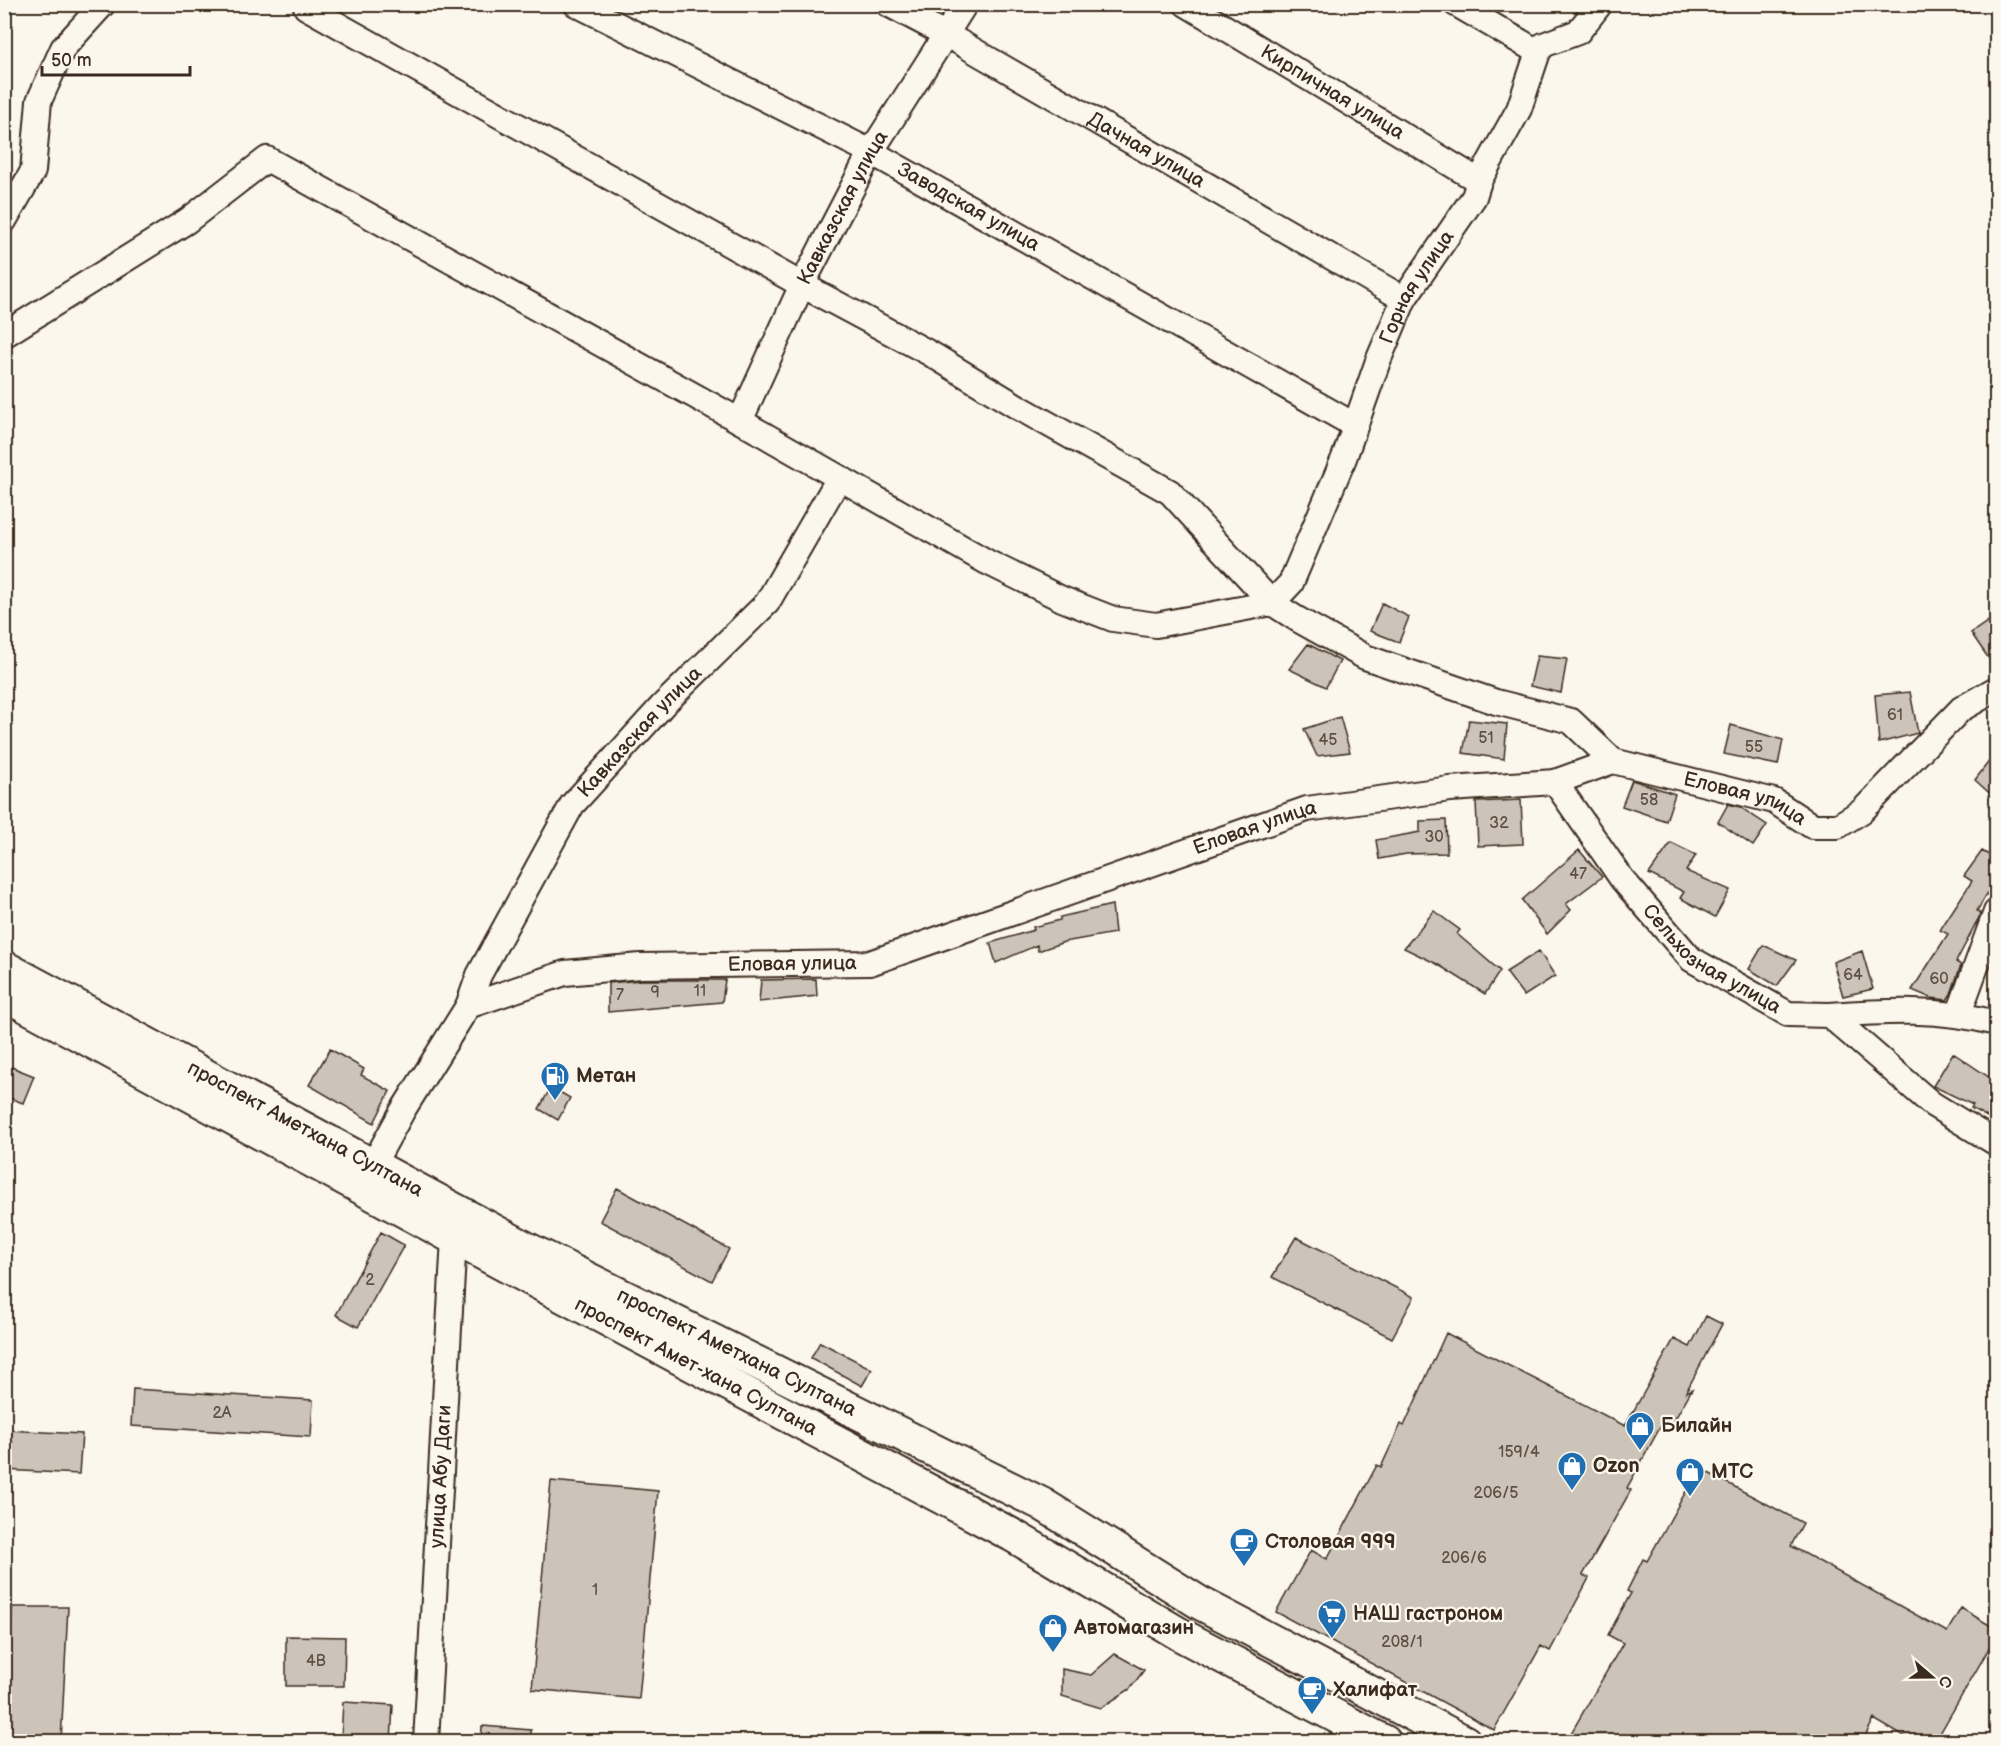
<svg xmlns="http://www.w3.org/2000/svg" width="2001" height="1746" font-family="'Balsamiq Sans',sans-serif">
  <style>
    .building { fill: #ccc4b9; stroke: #3b2a1e; stroke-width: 1.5 }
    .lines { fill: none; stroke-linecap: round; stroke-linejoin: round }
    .minor-casing { stroke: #3b2a1e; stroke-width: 28 }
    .major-casing { stroke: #3b2a1e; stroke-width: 36 }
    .minor { stroke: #fbf7ec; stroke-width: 24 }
    .major { stroke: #fbf7ec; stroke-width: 32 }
    .labels { text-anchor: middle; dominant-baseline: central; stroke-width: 4.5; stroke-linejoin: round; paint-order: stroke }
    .number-label { font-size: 16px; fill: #5f5045 }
    .street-label { font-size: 20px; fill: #3b2a1e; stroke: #fbf7ec }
    .poi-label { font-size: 20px; font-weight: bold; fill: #3b2a1e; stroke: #fbf7ec; text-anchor: start }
  </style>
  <rect width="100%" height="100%" fill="#fbf7ec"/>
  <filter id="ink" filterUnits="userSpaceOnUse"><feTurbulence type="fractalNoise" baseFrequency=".0167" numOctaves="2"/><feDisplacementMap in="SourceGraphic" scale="12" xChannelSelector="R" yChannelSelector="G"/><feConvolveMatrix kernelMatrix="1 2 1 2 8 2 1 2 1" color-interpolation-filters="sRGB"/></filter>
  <g filter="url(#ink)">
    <path class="building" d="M1382,603L1409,617L1399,642L1370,631Z
      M1996,616V669L1971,633Z
      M1308,644L1340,661L1326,687L1289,669Z
      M1537,656L1567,659L1561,693L1530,686Z
      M1910,692L1918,733L1879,743L1875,695Z
      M1340,717L1350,752L1317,756L1304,729Z
      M1469,720L1507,724L1504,759L1463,753Z
      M1731,725L1783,740L1778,765L1724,754Z
      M1996,752V799L1975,780Z
      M1632,780L1675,794L1666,821L1622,806Z
      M1521,800L1523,844L1478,846L1476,802Z
      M1728,804L1740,807L1767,825L1753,846L1718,822Z
      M1446,820L1447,853L1406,854L1379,859L1376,840L1420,832V821Z
      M1671,843L1696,855L1686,871L1730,890L1715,917L1680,898L1684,892L1649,874Z
      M1579,850L1602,877L1566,904L1571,910L1547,934L1522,900Z
      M1982,851L1996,859V878L1977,911L1980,913L1979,918L1956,962L1961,965L1951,994L1947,1000L1931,998L1912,990L1948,934L1940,930L1972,881L1964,876Z
      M1112,905L1115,933L1064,942L1038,951L1037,945L996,963L990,943L1034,930L1033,927L1060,920V917Z
      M1434,911L1460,930L1457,934L1500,971L1485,994L1437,964L1404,948Z
      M1763,945L1796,960L1777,986L1749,969Z
      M1539,951L1555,976L1524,996L1506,972Z
      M1862,951L1873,989L1843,996L1833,962Z
      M816,979L817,996L759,1002L761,980Z
      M641,980H725L722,1002L608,1012V983Z
      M330,1049L364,1069L361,1075L390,1091L374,1123L309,1085Z
      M1953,1053L1996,1082V1122L1971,1108L1973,1105L1933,1086Z
      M4,1064L34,1076L23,1103L4,1096Z
      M551,1087L570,1098L558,1120L539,1109Z
      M617,1188L729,1249L712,1281L600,1221Z
      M381,1232L404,1245L358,1327L336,1315Z
      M1296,1237L1414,1297L1392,1338L1272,1277Z
      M1706,1316L1722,1324L1686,1392L1692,1389L1671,1426L1663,1422L1627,1488L1631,1490L1583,1575L1589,1578L1550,1651L1541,1646L1494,1730L1276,1612L1311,1550L1327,1559L1377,1465L1381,1467L1401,1424L1404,1426L1446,1333L1625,1426L1674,1339L1690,1347Z
      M820,1342L872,1369L862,1386L811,1358Z
      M133,1389L313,1400L311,1437L131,1426Z
      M6,1430L82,1434L79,1474L4,1470Z
      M1699,1468L1803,1523L1791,1546L1947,1632L1961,1608L1996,1629V1636L1935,1742H1913L1874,1719L1862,1742H1566L1623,1643L1608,1635L1631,1593L1627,1591L1643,1559L1647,1561Z
      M551,1481L658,1491L639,1699L532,1689Z
      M12,1607H68L61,1742H6Z
      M286,1636L345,1637L344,1686H286Z
      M1115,1654L1144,1670L1130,1689L1101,1708L1062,1696V1669L1091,1675Z
      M343,1702L393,1705L391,1742L341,1739Z
      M482,1726L531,1730V1742H481Z"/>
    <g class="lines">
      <g class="minor-casing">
        <g id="minor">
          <path id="s1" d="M576,4L871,152L1354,425"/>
          <path id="s2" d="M888,4L947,35L1404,299"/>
          <path id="s3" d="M1186,4L1479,181"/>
          <path d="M1456,4L1538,52"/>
          <path d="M306,7L802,285L931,354L1018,407L1170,492L1272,603L1297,619L1365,657L1496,702L1571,721L1613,761"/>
          <path d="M4,221L33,171L39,101L63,48L103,4"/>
          <path d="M4,335L187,221L267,159L740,421L987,562L1062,599L1113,619L1156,625L1272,603"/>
          <path id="s4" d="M740,421L802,285L871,152L965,4"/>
          <path id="s5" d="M1272,603L1291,583L1344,458L1378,361L1404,299L1474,197L1479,181L1519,109L1538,52L1543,45L1578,32L1600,4"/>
          <path id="s6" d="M1555,782L1622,879L1691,959L1788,1014L1829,1015L1932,1104L1996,1143"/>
          <path id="s7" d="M468,1006L565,973L640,966L870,963L1307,809L1450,789L1555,782L1613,761L1774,801L1812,826H1838L1862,811L1961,709L1996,689"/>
          <path d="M1959,1013L1996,912"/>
          <path d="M1829,1015C1888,1011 1939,1008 1996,1023"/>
          <path id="s8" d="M364,1181L403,1110L468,1006L479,975L572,805L663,705L767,603L839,478"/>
          <path id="s9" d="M426,1742L454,1238L465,1228"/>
        </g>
      </g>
      <g class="major-casing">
        <g id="major">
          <path id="s10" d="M4,967L526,1248L1042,1504L1200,1603L1465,1742"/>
          <path id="s11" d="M4,994L454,1238L1012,1535L1181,1635L1385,1742"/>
        </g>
      </g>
      <use href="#minor" class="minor"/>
      <use href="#major" class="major"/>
    </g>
  </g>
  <defs>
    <g id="fuel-pin" transform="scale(1.5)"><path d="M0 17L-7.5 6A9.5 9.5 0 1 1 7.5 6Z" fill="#1f6fb2" stroke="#fbf7ec"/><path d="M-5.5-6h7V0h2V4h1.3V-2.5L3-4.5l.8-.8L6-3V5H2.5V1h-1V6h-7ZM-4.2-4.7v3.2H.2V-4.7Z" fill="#fff"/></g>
    <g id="shop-pin" transform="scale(1.5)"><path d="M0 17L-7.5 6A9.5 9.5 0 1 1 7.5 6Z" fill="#1f6fb2" stroke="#fbf7ec"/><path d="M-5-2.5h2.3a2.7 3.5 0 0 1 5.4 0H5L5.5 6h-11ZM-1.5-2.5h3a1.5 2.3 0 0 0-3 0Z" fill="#fff"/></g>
    <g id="cafe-pin" transform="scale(1.5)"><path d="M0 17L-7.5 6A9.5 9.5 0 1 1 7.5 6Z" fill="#1f6fb2" stroke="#fbf7ec"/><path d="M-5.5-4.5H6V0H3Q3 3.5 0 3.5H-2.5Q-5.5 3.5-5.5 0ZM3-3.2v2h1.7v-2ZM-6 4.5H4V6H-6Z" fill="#fff"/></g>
    <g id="supermarket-pin" transform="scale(1.5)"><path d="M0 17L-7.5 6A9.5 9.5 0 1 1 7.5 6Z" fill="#1f6fb2" stroke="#fbf7ec"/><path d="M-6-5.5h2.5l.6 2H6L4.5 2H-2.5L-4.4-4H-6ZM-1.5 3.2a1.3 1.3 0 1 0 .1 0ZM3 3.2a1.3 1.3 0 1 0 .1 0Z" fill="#fff"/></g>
  </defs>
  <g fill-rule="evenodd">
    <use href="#fuel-pin" x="555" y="1076"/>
    <use href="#shop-pin" x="1640" y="1426"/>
    <use href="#shop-pin" x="1572" y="1466"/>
    <use href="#shop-pin" x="1690" y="1472"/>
    <use href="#cafe-pin" x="1244" y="1542"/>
    <use href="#supermarket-pin" x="1332" y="1614"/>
    <use href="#shop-pin" x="1053" y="1628"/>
    <use href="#cafe-pin" x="1312" y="1690"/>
  </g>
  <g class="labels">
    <g class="number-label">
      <text x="1895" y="715">61</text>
      <text x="1486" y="738">51</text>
      <text x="1328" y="740">45</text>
      <text x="1754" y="747">55</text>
      <text x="1649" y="800">58</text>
      <text x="1499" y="823">32</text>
      <text x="1434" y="837">30</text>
      <text x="1578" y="874">47</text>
      <text x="1853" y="975">64</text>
      <text x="1939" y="979">60</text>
      <text x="700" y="991">11</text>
      <text x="655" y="992">9</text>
      <text x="620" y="995">7</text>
      <text x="370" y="1280">2</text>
      <text x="222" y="1413">2А</text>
      <text x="1519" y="1452">159/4</text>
      <text x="1496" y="1493">206/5</text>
      <text x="1464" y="1558">206/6</text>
      <text x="595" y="1590">1</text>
      <text x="1402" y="1642">208/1</text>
      <text x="316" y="1661">4В</text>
    </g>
    <g class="street-label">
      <text stroke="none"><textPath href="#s3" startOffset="171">Кирпичная улица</textPath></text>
      <text stroke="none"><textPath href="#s2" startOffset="297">Дачная улица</textPath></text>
      <text stroke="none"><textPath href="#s1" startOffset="442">Заводская улица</textPath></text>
      <text stroke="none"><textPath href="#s4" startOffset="237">Кавказская улица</textPath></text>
      <text stroke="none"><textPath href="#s5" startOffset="350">Горная улица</textPath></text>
      <text stroke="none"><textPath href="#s8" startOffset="530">Кавказская улица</textPath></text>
      <text stroke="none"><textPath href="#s7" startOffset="1320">Еловая улица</textPath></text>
      <text stroke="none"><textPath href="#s7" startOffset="816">Еловая улица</textPath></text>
      <text stroke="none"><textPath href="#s6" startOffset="240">Сельхозная улица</textPath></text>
      <text stroke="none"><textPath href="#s7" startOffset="330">Еловая улица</textPath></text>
      <text stroke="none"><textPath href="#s10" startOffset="342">проспект Аметхана Султана</textPath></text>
      <text stroke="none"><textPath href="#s10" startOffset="828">проспект Аметхана Султана</textPath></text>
      <text stroke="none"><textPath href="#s11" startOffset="786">проспект Амет-хана Султана</textPath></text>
      <text stroke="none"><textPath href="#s9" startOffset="266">улица Абу Даги</textPath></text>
    </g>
    <g class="poi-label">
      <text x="576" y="1076">Метан</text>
      <text x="1661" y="1426">Билайн</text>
      <text x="1593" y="1466">Ozon</text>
      <text x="1711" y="1472">МТС</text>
      <text x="1265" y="1542">Столовая 999</text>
      <text x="1353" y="1614">НАШ гастроном</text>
      <text x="1074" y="1628">Автомагазин</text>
      <text x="1333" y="1690">Халифат</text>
    </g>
  </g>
  <rect width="2001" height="1746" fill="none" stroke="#fbf7ec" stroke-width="24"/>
  <rect x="12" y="12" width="1977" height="1722" fill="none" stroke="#3b2a1e" stroke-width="2" filter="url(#ink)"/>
  <g transform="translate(1932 1677) rotate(110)" stroke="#fbf7ec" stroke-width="4.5" paint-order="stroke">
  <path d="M0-4.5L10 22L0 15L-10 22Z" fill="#3b2a1e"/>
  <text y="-9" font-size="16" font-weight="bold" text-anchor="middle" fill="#3b2a1e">С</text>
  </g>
  <path d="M42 66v9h148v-9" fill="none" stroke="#3b2a1e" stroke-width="3"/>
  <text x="51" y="66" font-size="18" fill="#3b2a1e" stroke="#fbf7ec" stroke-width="4.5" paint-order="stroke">50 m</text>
</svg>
